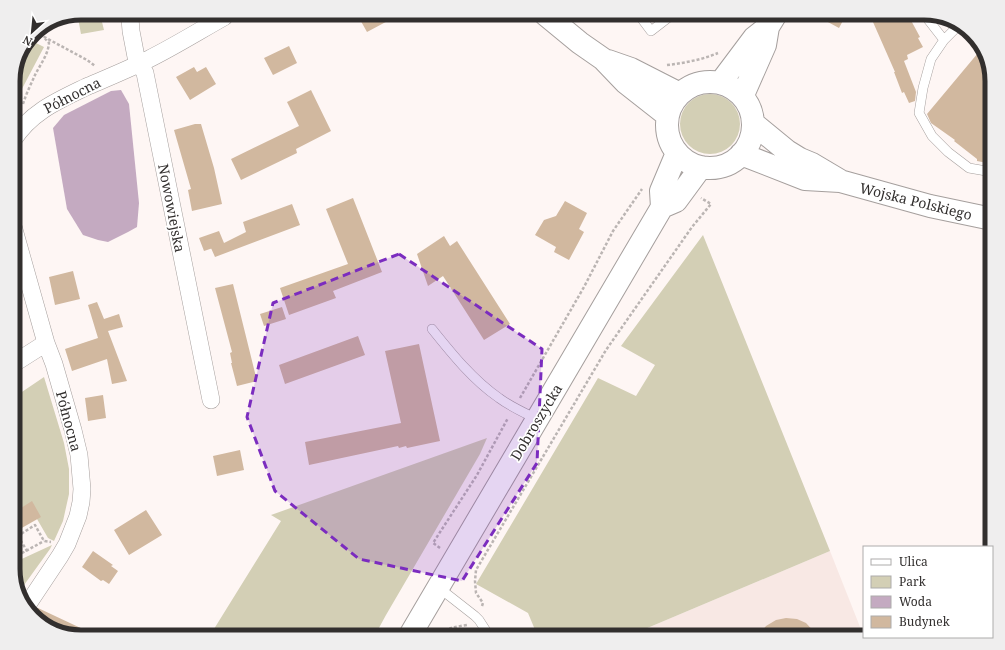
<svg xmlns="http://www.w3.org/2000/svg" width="1005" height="650" font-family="'Noto Serif',serif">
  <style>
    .built { fill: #f8e8e4 }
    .green { fill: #d3cfb5 }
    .water { fill: #c4aac1 }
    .building { fill: #d1b89f }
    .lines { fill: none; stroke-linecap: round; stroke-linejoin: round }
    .lane-casing { stroke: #a59f9d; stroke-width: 10 }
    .street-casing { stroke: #a59f9d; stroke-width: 18 }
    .secondary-casing { stroke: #a59f9d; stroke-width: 24 }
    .path { stroke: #bbb5b3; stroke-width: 2.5; stroke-dasharray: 3 2; stroke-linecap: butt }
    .lane { stroke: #fff; stroke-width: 9 }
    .street { stroke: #fff; stroke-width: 17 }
    .secondary { stroke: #fff; stroke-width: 22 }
    .marked { fill: #7b2cbf; fill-opacity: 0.2; stroke: #7b2cbf; stroke-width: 3; stroke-dasharray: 8 5; stroke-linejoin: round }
    .labels { text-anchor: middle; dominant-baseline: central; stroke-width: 3.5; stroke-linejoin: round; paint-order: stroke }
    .street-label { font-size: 14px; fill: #322f2e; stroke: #fff }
    .rim { fill: none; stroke: #322f2e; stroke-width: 5 }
  </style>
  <rect width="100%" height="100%" fill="#fef6f4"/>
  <path class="built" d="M830,551L864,637H626Z"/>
  <path class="green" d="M78,18H101L104,30L81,34Z
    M30,40L44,47L13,106V77Z
    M680 124a30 30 0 1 1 60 0a30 30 0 1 1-60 0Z
    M703,235L830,551L626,637H538L528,613L476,584L598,378L636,396L655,365L621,346Z
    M44,377L64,443L69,469V494L63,521L54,541L48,538L37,519L32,502L13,513V398Z
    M487,438L480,454L386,615L374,637H209L281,521L271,515Z
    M52,545L50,549L19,592L15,581L21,577L13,563Z"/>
  <path class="water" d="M121,90L129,104L139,203L137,227L128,232L108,242L98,240L83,235L67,209L53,128L64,115L111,91Z"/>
  <path class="building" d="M847,13L839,28L813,14Z
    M869,13H907L920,37L918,38L923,47L907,55L908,59L904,61L916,92L915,101L909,103L904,92L902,93L894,72H895Z
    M358,16H397L367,32Z
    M289,46L297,63L273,75L264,58Z
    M983,47L992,77V164L977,161V159L954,141L955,140L931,123L927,114Z
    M194,67L197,72L206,67L216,84L190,100L176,77Z
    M311,90L331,131L296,149L297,153L241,180L231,159L299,126L287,102Z
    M195,124H201L214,168L222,204L192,211L188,190L191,189L174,130Z
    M353,198L382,272L333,291L336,298L289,315L280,288L348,264L326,209Z
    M565,201L587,213L579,229L584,232L569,260L554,252L556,247L535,235L544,220L556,216Z
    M292,204L300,225L215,257L211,248H213L204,251L199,238L219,231L224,243L246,232L243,222Z
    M444,236L450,246L457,241L510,324L484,340L443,276L428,286L417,254Z
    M73,271L80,299L55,305L49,277Z
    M233,284L257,381L237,386L231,363H232L230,353L232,352L215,288Z
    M97,302L104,319L119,314L123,327L108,331L127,381L112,384L107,359L72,371L65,349L98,338L88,305Z
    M282,307L286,319L264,326L260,314Z
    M358,336L365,355L285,384L279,365Z
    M419,344L440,441L407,448L406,446L399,448L398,446L309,465L305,442L401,423L385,351Z
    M103,395L106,418L88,421L85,398Z
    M240,450L244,470L217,476L213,456Z
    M32,501L41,517L13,533V513Z
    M146,510L162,535L129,555L114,530Z
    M93,551L113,565L111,566L118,571L109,584L103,580L101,581L82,567Z
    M38,608L87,631L85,637H81L43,626L33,614Z
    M786,618L797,619L806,623L819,637H757L766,626L776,620Z"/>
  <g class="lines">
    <g class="lane-casing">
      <path id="lane" d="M923,13L944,40L960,24
        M639,15L651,31L673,14
        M944,40L931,59L923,88L919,113L932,136L948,152L969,168L992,172
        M432,329C452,354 473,380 499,398C511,407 525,413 537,419
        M438,587L475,616L479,620L490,637"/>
    </g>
    <g class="street-casing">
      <path id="street" d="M759,14L771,23
        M130,18L131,31L136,57L145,73L211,400
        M13,140C31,112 57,101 86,87C107,78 129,69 149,59C175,46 199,31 224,17
        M13,226L46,343L54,364L73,430L79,455L82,489L81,502L78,516L67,544L60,556L26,607
        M13,364L46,343"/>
    </g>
    <g class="secondary-casing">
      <path id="secondary" d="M546,15L580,43L603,59L625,82L667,115
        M608,61L631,69L680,94
        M667 125a43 43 0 1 1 86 0a43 43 0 1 1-86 0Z
        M721,82L754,38L768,27
        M743,95L765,45L768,27L776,14
        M754,124L787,151L800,159L812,164L839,180
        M741,154L805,179L840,181L930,206L992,219
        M662,207L676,201L701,167
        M409,637L662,207L661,191L677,153"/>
    </g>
    <path class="path" d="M240,20L245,17
      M35,32L87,60L95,66
      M667,65C684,63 701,60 718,53
      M23,104C26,94 31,84 35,75C40,65 48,55 49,43L43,36
      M520,398L584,287L613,231L642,189
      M18,536L27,551
      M13,539L35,525L44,541L51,542
      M440,548L433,543L477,475L508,418
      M13,558L44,541
      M482,606L483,603L476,593L475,581L476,570L606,350L692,227L711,204L701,198
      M437,637C444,628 455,627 467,625"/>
    <use href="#lane" class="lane"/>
    <use href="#street" class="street"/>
    <use href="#secondary" class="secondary"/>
  </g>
  <path class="marked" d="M399,254L542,349L537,463L462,581L359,559L275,491L247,417L273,303Z"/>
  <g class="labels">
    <g class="street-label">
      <text transform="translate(72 95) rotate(-27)">Północna</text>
      <text transform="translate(916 201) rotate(14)">Wojska Polskiego</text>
      <text transform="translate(172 208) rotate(79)">Nowowiejska</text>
      <text transform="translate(69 421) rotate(75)">Północna</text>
      <text transform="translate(536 422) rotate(-59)">Dobroszycka</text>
    </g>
  </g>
  <path d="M0 0H1005V650H0ZM81 20H924A61 61 0 0 1 985 81V569A61 61 0 0 1 924 630H81A61 61 0 0 1 20 569V81A61 61 0 0 1 81 20Z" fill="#efeeee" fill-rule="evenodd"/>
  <path class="rim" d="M81 20H924A61 61 0 0 1 985 81V569A61 61 0 0 1 924 630H81A61 61 0 0 1 20 569V81A61 61 0 0 1 81 20Z"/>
  <rect x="863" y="546" width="130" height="92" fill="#ffffff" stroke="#adacab"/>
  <rect x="871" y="559" width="20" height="6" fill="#ffffff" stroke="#adacab"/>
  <text x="899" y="566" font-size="12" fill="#322f2e">Ulica</text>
  <rect x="871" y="576" width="20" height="12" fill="#d3cfb5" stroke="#adacab"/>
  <text x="899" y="586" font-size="12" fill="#322f2e">Park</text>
  <rect x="871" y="596" width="20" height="12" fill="#c4aac1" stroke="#adacab"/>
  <text x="899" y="606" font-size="12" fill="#322f2e">Woda</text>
  <rect x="871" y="616" width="20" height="12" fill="#d1b89f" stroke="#adacab"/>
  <text x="899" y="626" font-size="12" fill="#322f2e">Budynek</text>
  <g transform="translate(32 32) rotate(207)" stroke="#ffffff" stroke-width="3" paint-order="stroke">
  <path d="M0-3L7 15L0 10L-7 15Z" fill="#322f2e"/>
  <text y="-6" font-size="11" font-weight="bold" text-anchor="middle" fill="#322f2e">N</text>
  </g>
</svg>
